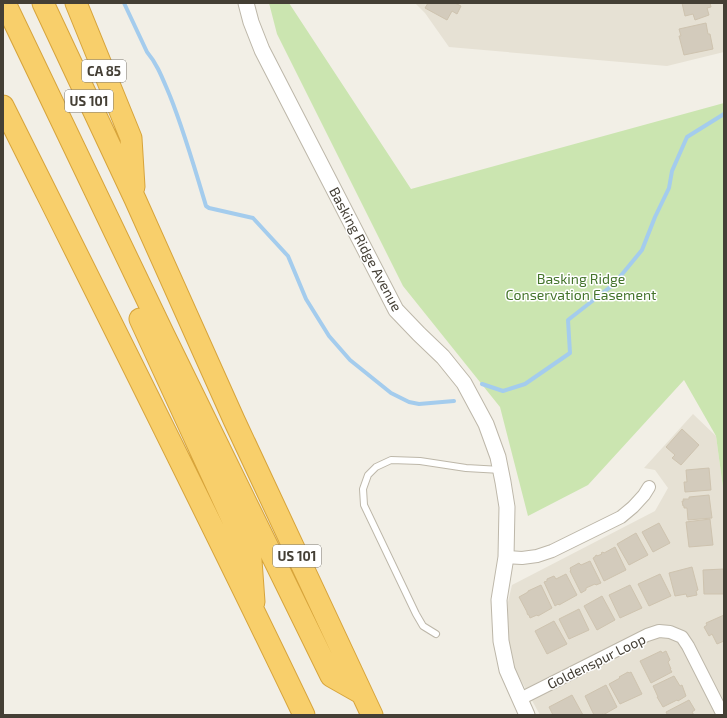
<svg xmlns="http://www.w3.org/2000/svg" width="727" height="718" font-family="'Exo 2',sans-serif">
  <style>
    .residential { fill: #e6e1d4 }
    .green { fill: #cbe5b0 }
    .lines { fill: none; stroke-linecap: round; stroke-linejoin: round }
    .stream { stroke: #a4cced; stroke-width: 4 }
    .building { fill: #d3cbbc; stroke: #cec3af }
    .service-casing { stroke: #bdb7a9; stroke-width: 8 }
    .minor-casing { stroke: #bdb7a9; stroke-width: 14 }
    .tertiary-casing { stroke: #bdb7a9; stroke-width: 17 }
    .motorway-casing { stroke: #d7a43b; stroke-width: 23 }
    .service { stroke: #fff; stroke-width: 6 }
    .minor { stroke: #fff; stroke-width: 12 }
    .tertiary { stroke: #fff; stroke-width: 15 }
    .motorway { stroke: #f8cf6b; stroke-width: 21 }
    .labels { text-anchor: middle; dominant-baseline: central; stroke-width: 3; stroke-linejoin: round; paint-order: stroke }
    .shield { fill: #fff; stroke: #7c7972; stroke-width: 1 }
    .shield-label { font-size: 13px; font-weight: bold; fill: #443f35 }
    .street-label { font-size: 14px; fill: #443f35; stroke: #fff }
    .park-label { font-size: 14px; fill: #44742b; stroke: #fff }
  </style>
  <rect width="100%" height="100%" fill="#f2efe6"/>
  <path class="residential" d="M415,3H724V52L667,66L449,47L425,13Z
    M693,414L716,436L724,495V715H540L507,655L508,602L512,585L655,511L668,488L655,470L644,468Z"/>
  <path class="green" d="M269,3H289L411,189L724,103V495L716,436L684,380L588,485L528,516L500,407L403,286L277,34Z"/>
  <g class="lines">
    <path class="stream" d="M124,3L147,52C158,65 163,80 170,96C184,131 195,169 206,206L209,208L253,218L288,256L306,299L329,336L350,360L391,393L409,402L419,404L454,401
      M482,384L503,391L525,384L570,353L568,320L614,284L642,250L655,217L669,188L672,171L687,137L724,114"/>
  </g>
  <path class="building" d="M428,3H455L461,6L457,14L452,11L447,20L425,8Z
    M682,3H710L711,7L707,8L709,15L695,20L693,14L685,16Z
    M706,23L708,34H710L713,49L684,55L679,36H681L679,29Z
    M682,429L699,445L681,465L672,458L675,455L666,447Z
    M709,468L711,490L685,492L684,482H687L686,470Z
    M709,495L712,518L688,520L687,508H684V506H683L682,501H684L683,499H689V497Z
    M710,519L713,545L689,547L686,522Z
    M659,523L670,543L653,552L642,532Z
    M636,533L648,555L629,565L617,544Z
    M615,547L626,570L604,581L593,558L595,557V556L597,555V556L602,554L601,553L603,552L604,553Z
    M590,561L601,583L596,585L595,584L586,588V590L581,593L570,571L571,570L570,568L579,563L581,565Z
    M692,567L698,590L696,591L697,595L687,597L686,594L675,596L669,573Z
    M724,569V594H704L703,570Z
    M566,574L577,595L559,605L558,604L555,606L544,582L547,581V579L554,576L556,579Z
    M660,574L671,596L649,606L638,584Z
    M541,585L552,608L538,616L537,615L530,618L529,615H528L527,613V612L519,597L528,592V591Z
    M630,585L642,608L620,618L609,595Z
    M602,596L615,620L597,630L584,606Z
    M579,609L589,630L569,639L559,619Z
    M724,615V641L717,644L712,634L709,636L704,627L707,625L706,623Z
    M554,621L567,644L547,654L535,631Z
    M661,651L662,653L666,651L670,660L668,662L671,669H670L672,672L651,683L640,661Z
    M628,672L629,673L631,672L642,694L620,704L609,684L620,678L619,677Z
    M674,676L680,686L682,685L686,696L678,701L677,700L663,707L657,697H658L653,686Z
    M606,685L617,707L603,715V714L600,715H594L585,696Z
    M572,695L583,715H553L549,707Z
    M689,700L695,710L692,712L694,715H666L667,714L666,712Z"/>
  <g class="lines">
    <g class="service-casing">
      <path id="service" d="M436,634L423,626L416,614L364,505L363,489L368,475L376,467L391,460L420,461L466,468L501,470"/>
    </g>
    <g class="minor-casing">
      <path id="minor" d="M506,557L522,558L537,556L552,551L621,517L633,507L644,495L649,487
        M520,699L647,635L659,631L670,632L682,637L688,646L723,715"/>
    </g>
    <g class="tertiary-casing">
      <path id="tertiary" d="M246,3L251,22L262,50L396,310L419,334L443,357L464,383L486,424L498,457L503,482L507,507L506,557L499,600L501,641L507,670L527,715"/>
    </g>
    <g class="motorway-casing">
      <path id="motorway" d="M5,3L164,335L331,676L361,693
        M43,3L135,199L234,420L372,715
        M76,3L131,138L134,187
        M3,106C104,308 206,510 304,715
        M140,319L251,560L254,602"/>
    </g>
    <use href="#service" class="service"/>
    <use href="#minor" class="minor"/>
    <use href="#tertiary" class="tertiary"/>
    <use href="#motorway" class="motorway"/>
  </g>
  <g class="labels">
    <g class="shield">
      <rect x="82" y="60" width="44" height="22" rx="3"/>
      <rect x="65" y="90" width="48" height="22" rx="3"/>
      <rect x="273" y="545" width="48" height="22" rx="3"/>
    </g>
    <g class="shield-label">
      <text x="104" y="71">CA 85</text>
      <text x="89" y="101">US 101</text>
      <text x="297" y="556">US 101</text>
    </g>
    <g class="street-label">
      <text transform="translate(366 249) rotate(62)">Basking Ridge Avenue</text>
      <text transform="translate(596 661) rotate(-26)">Goldenspur Loop</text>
    </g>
    <g class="park-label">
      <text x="581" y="278">Basking Ridge<tspan x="581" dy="16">Conservation Easement</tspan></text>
    </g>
  </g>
  <rect width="727" height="718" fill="none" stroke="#443f35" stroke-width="8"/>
</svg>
